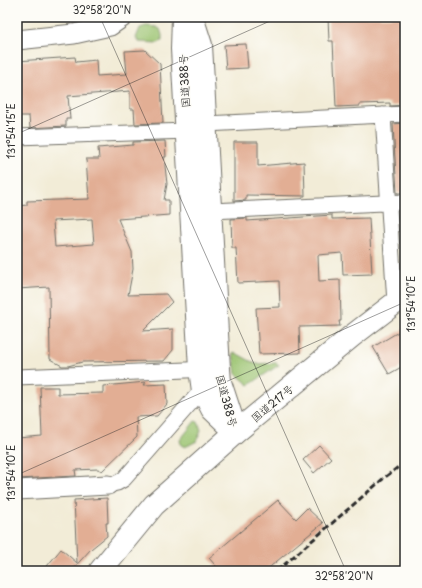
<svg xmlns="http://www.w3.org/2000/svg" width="422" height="588" font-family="'Playpen Sans','Klee One',sans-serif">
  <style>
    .green { fill: #9ac26e; stroke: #62764c }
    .building { fill: #e2ae94; fill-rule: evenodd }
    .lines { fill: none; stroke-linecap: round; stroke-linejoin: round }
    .minor-casing { stroke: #716f67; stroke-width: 17 }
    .tertiary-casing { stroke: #716f67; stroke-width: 21 }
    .trunk-casing { stroke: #716f67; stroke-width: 24 }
    .minor { stroke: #fff; stroke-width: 15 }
    .tertiary { stroke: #fff; stroke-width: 19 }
    .trunk { stroke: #fff; stroke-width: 22 }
    .rail { stroke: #2b2b2b; stroke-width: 3; stroke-dasharray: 6 3; stroke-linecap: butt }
    .ticks { fill: none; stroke: #2b2b2b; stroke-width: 1; stroke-opacity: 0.45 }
    .labels { text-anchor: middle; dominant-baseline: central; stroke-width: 3; stroke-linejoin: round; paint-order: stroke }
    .street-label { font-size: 11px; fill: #2b2b2b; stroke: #fdfcf7 }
    .neatline { fill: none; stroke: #2b2b2b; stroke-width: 1.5 }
    .ticks-label { font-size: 10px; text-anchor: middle; fill: #2b2b2b }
  </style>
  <rect width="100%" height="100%" fill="#fdfcf7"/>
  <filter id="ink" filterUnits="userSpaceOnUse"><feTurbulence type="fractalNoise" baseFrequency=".025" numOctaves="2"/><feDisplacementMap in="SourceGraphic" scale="8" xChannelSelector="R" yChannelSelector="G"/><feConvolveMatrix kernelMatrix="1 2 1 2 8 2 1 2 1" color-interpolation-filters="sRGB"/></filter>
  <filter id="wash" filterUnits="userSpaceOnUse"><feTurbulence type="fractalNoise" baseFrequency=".012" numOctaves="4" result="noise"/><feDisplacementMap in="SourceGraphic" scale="16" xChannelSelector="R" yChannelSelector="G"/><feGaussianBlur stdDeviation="0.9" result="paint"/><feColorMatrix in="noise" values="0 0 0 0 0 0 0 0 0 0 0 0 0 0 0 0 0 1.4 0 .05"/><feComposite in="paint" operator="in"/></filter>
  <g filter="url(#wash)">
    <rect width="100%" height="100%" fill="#f2ecd7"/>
    <path class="green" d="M146,26L156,27L160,29L162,35V41L158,43L139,42L136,38L140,28Z
      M234,352L256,364L276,363L279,365L249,385L236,374L233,353Z
      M195,421L198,422L201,430L197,441L185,447L181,445L180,440Z"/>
    <g id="blocks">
      <path class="building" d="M328,17H405V105L390,106V103L360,104V106L336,107L333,41H329Z
        M246,44L248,68L226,69L224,45Z
        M145,50L160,64L163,123L135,124L134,109H130V91L68,96L70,119H66V126L30,128L29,116H17V61L75,57L76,62L96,60L97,76L127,74L125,51Z
        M405,123V193H397L393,124Z
        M165,141L166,157H164L167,184L164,200H169V215L118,219L132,252L133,269L128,295L166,294L172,302L143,331L173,329V350L164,361L82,362L68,366H62L50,359L49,287L17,289V206L27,205V201L89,199L86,159H99L98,148L133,145V142ZM92,219L94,244L55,247L53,221Z
        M234,142H258V166L304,162L305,196L246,195V200L234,201Z
        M332,215V219L369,218L372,274L343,275L342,253L318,255L319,281L340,280L341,321H339L340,326L299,327L300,353L259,354L256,308L280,307L279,281L238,283L236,248H232L231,219L247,218V221Z
        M405,328V365L389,374L373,347Z
        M146,382L144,385L166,384L167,404L157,416L136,417L137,437L102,471L98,469L75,470L76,476L18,479L17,438L42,436L40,387H58V394L103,393V386Z
        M319,445L331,458L314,473L303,460Z
        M107,498L108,523H106L107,536L91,549L71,571H43L61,549L77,563L74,500Z
        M278,500L296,519L307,508L323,523L265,571H220L209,558Z"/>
    </g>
  </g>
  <g filter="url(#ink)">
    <use href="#blocks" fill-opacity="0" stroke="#716f67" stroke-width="1"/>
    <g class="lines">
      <g class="minor-casing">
        <path id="minor" d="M383,115L395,303
          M17,137L187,131L195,125L205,124L405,114
          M203,214L210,211L405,202
          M17,377L210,369
          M108,485L117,483L124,479L207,384"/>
      </g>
      <g class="tertiary-casing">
        <path id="tertiary" d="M17,40L74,34L110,26L123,17
          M17,490L108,485"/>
      </g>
      <g class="trunk-casing">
        <path id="trunk" d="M183,17L182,49L200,369L203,391L212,409L236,432
          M192,17L201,45L219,369L220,382L236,431
          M100,571L154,505L236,432L352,336L395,303L405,299"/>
      </g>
      <use href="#minor" class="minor"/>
      <use href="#tertiary" class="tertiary"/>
      <use href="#trunk" class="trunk"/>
      <path class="rail" d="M277,571L384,478L405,462"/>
    </g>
  </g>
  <path class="ticks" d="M100,17L346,571M17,134L279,17M17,475L405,302"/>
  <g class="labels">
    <g class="street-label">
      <text transform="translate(184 81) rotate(-93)">国道388号</text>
      <text transform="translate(227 401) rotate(75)">国道388号</text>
      <text transform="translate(272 403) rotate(-40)">国道217号</text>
    </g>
  </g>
  <rect width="422" height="588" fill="none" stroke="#fdfcf7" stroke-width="44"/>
  <rect x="22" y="22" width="378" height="544" class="neatline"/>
  <g class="ticks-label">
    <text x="102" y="14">32°58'20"N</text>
    <text transform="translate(11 131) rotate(-90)" y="4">131°54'15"E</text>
    <text transform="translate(411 304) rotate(-90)" y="4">131°54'10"E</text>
    <text transform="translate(11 473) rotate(-90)" y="4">131°54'10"E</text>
    <text x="344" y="580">32°58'20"N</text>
  </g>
</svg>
